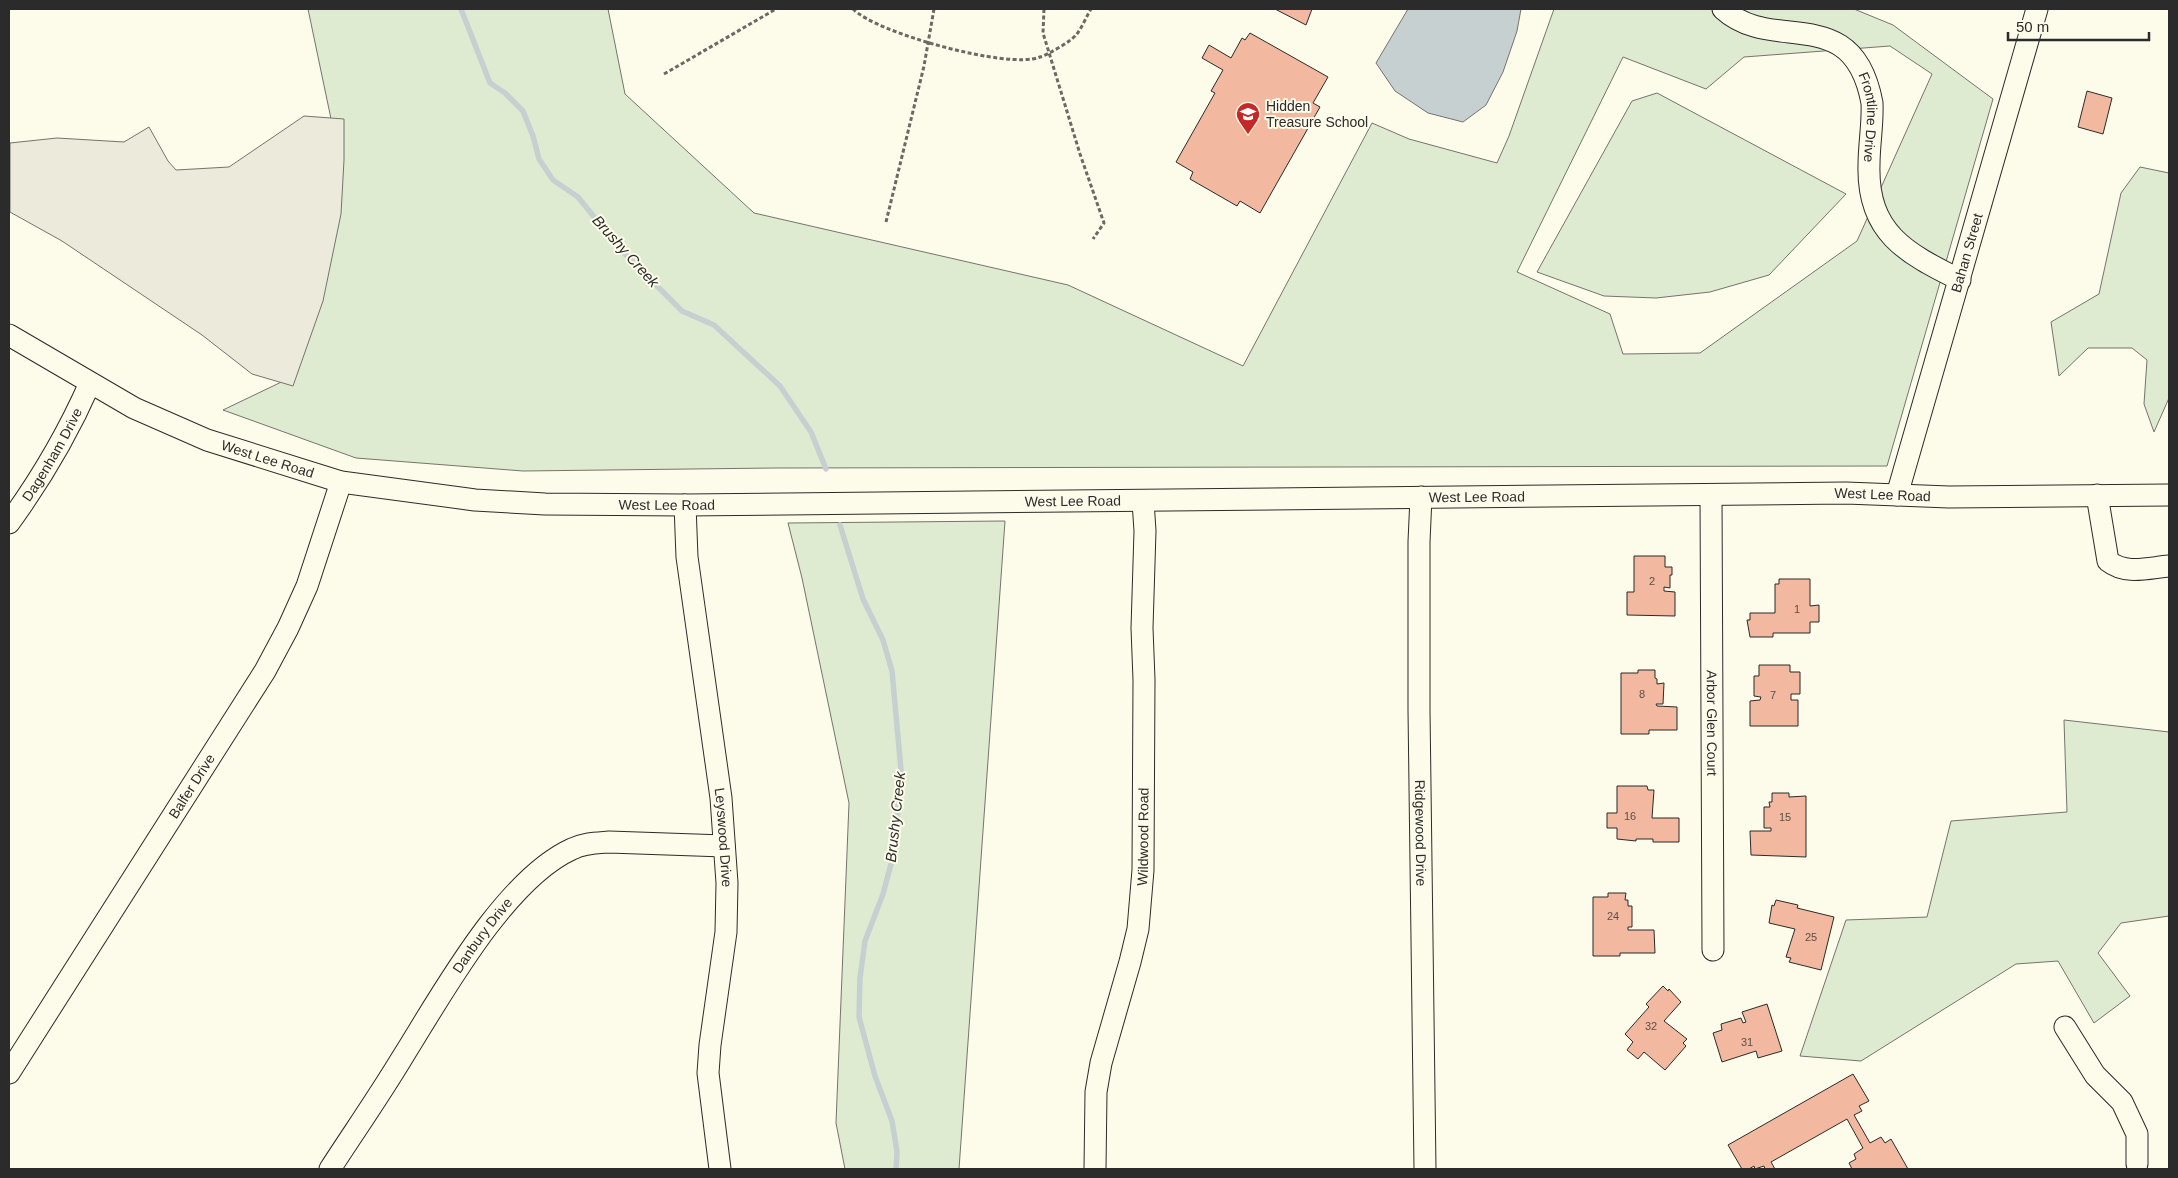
<svg xmlns="http://www.w3.org/2000/svg" width="2178" height="1178" font-family="Arial,sans-serif">
  <style>
    .green { fill: #deebd1; stroke: #74746e; fill-rule: evenodd }
    .parking { fill: #eceadb; stroke: #74746e }
    .water { fill: #c7d0d0; stroke: #74746e }
    .lines { fill: none; stroke-linecap: round; stroke-linejoin: round }
    .stream { stroke: #c7d0d0; stroke-width: 5.5 }
    .building { fill: #f2b8a0; stroke: #2b2b2b }
    .minor-casing { stroke: #2b2b2b; stroke-width: 23 }
    .path { stroke: #6a6964; stroke-width: 3; stroke-dasharray: 4 2.5; stroke-linecap: butt }
    .minor { stroke: #fdfbea; stroke-width: 21 }
    .labels { text-anchor: middle; dominant-baseline: central; stroke-width: 4; stroke-linejoin: round; paint-order: stroke }
    .number-label { font-size: 11px; fill: #5d4e48 }
    .poi-label { font-size: 14px; fill: #2b2b2b; stroke: #fdfbea; text-anchor: start }
    .street-label { font-size: 14px; fill: #2b2b2b; stroke: #fdfbea }
    .water-label { font-size: 15px; font-style: italic; fill: #2b2b2b; stroke: #fdfbea }
  </style>
  <rect width="100%" height="100%" fill="#fdfbea"/>
  <path class="green" d="M308,9H608L625,94L754,213L1068,285L1243,366L1372,123L1409,139L1497,163L1509,136L1554,9H1854L1893,25L1993,99L1887,466L775,468L523,471L356,458L223,410L296,375L339,157ZM1890,46L1932,74L1857,241L1700,353L1623,354L1610,314L1517,272L1623,57L1706,89L1744,57Z
    M1657,93L1846,194L1769,275L1710,292L1656,298L1604,296L1537,272L1632,101Z
    M2140,167L2169,173V398L2154,432L2144,404L2147,360L2132,348H2088L2059,376L2051,322L2099,294L2121,193Z
    M1005,521L959,1169H845L836,1123L849,803L802,578L788,523Z
    M2064,720L2169,732V916L2121,923L2098,953L2130,996L2094,1023L2058,961L2016,964L1861,1061L1800,1056L1846,920L1927,917L1951,821L2067,812Z"/>
  <path class="parking" d="M304,116L344,119V160L341,214L323,301L293,386L252,374L202,335L62,241L10,212V143L57,138L124,142L149,127L168,161L176,170L229,167Z"/>
  <path class="water" d="M1408,9H1521L1517,31L1503,72L1486,105L1463,122L1428,113L1395,91L1376,63Z"/>
  <g class="lines">
    <path class="stream" d="M461,9L490,83L505,93L523,111L533,136L539,159L553,180L578,197L620,249L682,311L714,325L780,386L811,432L826,469
      M840,525L863,599L883,640L892,671L901,770L894,853L883,894L865,941L860,978L859,1017L875,1076L892,1121L897,1152L896,1169"/>
  </g>
  <path class="building" d="M1275,9H1312L1306,25Z
    M1250,33L1328,77L1313,103L1320,107L1260,213L1240,201L1237,206L1190,179L1193,172L1176,162L1215,93L1211,91L1223,70L1202,58L1209,45L1231,58L1242,38L1245,40Z
    M2087,91L2112,98L2103,134L2078,127Z
    M1634,556H1665V567H1672V575H1670V588L1664,587V591L1675,592V616L1627,615V592H1634Z
    M1779,579H1810V606L1819,605V622H1810V633H1773V637H1750L1747,620H1750V613H1775V584H1779Z
    M1759,665H1790V672H1800V694H1791V700H1798V726H1750V701L1760,700L1761,697L1754,696V676H1759Z
    M1638,670H1655V678L1657,679V684L1664,683L1663,704H1656L1657,706L1677,707V730H1649V734H1621V673H1638Z
    M1617,786H1647L1648,790H1654L1652,818H1679V842H1653V839H1636V841L1617,839V828H1607V813H1617Z
    M1772,793H1789V797L1806,796V857L1751,855L1750,831H1771V828H1764V807H1770L1769,802H1772Z
    M1608,893H1626L1625,900H1628V906H1632V927H1628V930H1654L1655,953H1620V956H1593V897H1608Z
    M1776,900L1798,905L1797,908L1834,917L1821,970L1789,962L1791,958L1786,957L1795,929L1769,923L1772,905L1774,906Z
    M1663,986L1668,991L1669,989L1681,1002L1664,1021L1687,1039L1683,1043L1686,1046L1665,1070L1644,1052L1638,1059L1627,1050L1633,1042L1625,1034L1649,1007L1646,1004Z
    M1767,1004L1782,1051L1758,1058L1756,1051L1722,1062L1713,1033L1722,1030L1721,1024L1741,1018L1743,1023L1746,1022L1742,1012Z
    M1853,1074L1869,1101L1859,1106L1862,1111L1854,1115L1870,1143L1881,1137L1885,1143L1891,1139L1908,1169H1852L1849,1163L1856,1159L1854,1154L1863,1148L1847,1119L1771,1162L1775,1169H1765L1764,1166L1755,1169L1754,1166L1749,1169H1742L1728,1145Z"/>
  <g class="lines">
    <g class="minor-casing">
      <g id="minor">
        <path id="s1" d="M1723,9C1773,55 1853,0 1872,103C1873,124 1869,144 1869,165C1867,233 1906,253 1960,280"/>
        <path id="s2" d="M9,335L134,408L207,440L341,482L475,500L545,504L685,505L1846,493L1949,497L2169,495"/>
        <path id="s3" d="M1711,495L1713,950"/>
        <path id="s4" d="M1897,495L2037,9"/>
        <path d="M2097,495L2108,561C2126,575 2147,568 2169,566"/>
        <path id="s5" d="M1421,497L1419,542V710L1425,1169"/>
        <path id="s6" d="M685,505L687,557L721,798L727,883L726,932L710,1045L708,1073L720,1169"/>
        <path id="s7" d="M9,523C41,479 68,433 90,383"/>
        <path d="M2065,1027L2095,1075L2122,1102L2137,1134V1164"/>
        <path id="s8" d="M9,1073L265,671L288,628L307,586L341,482"/>
        <path id="s9" d="M330,1169C354,1132 379,1096 402,1058C441,996 504,880 572,849C584,843 596,843 609,842L724,846"/>
        <path id="s10" d="M1095,1169L1096,1092L1101,1063L1130,962L1138,929L1143,870L1144,680L1142,628L1145,531L1143,501"/>
      </g>
    </g>
    <path class="path" d="M853,9C876,33 1009,70 1040,57C1049,54 1070,42 1076,35C1082,28 1086,17 1091,9
      M1044,9L1043,33L1080,154L1104,223L1093,239
      M664,74L776,9
      M886,222L924,66L934,9"/>
    <use href="#minor" class="minor"/>
  </g>
  <defs>
    <g id="school-pin" transform="scale(1.25)"><path d="M0 17L-7.5 6A9.5 9.5 0 1 1 7.5 6Z" fill="#c62828" stroke="#fdfbea"/><path d="M0-5L7-2L0 1L-7-2ZM-4 1L0 2.5L4 1V4Q0 6-4 4Z" fill="#fff"/></g>
  </defs>
  <g fill-rule="evenodd">
    <use href="#school-pin" x="1248" y="114"/>
  </g>
  <g class="labels">
    <g class="number-label">
      <text x="1652" y="581">2</text>
      <text x="1797" y="609">1</text>
      <text x="1642" y="694">8</text>
      <text x="1773" y="695">7</text>
      <text x="1630" y="816">16</text>
      <text x="1785" y="817">15</text>
      <text x="1613" y="916">24</text>
      <text x="1811" y="937">25</text>
      <text x="1651" y="1026">32</text>
      <text x="1747" y="1042">31</text>
    </g>
    <g class="poi-label">
      <text x="1266" y="106">Hidden<tspan x="1266" dy="16">Treasure School</tspan></text>
    </g>
    <g class="street-label">
      <text stroke="none"><textPath href="#s1" startOffset="206">Frontline Drive</textPath></text>
      <text stroke="none"><textPath href="#s4" startOffset="252">Bahan Street</textPath></text>
      <text stroke="none"><textPath href="#s7" startOffset="81">Dagenham Drive</textPath></text>
      <text stroke="none"><textPath href="#s2" startOffset="288">West Lee Road</textPath></text>
      <text stroke="none"><textPath href="#s2" startOffset="1908">West Lee Road</textPath></text>
      <text stroke="none"><textPath href="#s2" startOffset="1502">West Lee Road</textPath></text>
      <text stroke="none"><textPath href="#s2" startOffset="1098">West Lee Road</textPath></text>
      <text stroke="none"><textPath href="#s2" startOffset="692">West Lee Road</textPath></text>
      <text stroke="none"><textPath href="#s3" startOffset="228">Arbor Glen Court</textPath></text>
      <text stroke="none"><textPath href="#s8" startOffset="340">Balfer Drive</textPath></text>
      <text stroke="none"><textPath href="#s5" startOffset="336">Ridgewood Drive</textPath></text>
      <text stroke="none"><textPath href="#s6" startOffset="335">Leyswood Drive</textPath></text>
      <text stroke="none"><textPath href="#s10" startOffset="338">Wildwood Road</textPath></text>
      <text stroke="none"><textPath href="#s9" startOffset="279">Danbury Drive</textPath></text>
    </g>
    <g class="water-label">
      <text transform="translate(626 251) rotate(48)">Brushy Creek</text>
      <text transform="translate(895 817) rotate(-84)">Brushy Creek</text>
    </g>
  </g>
  <rect width="2178" height="1178" fill="none" stroke="#2b2b2b" stroke-width="20"/>
  <path d="M2008 32v8h141v-8" fill="none" stroke="#2b2b2b" stroke-width="2.5"/>
  <text x="2016" y="32" font-size="15" fill="#2b2b2b" stroke="#fdfbea" stroke-width="4" paint-order="stroke">50 m</text>
</svg>
